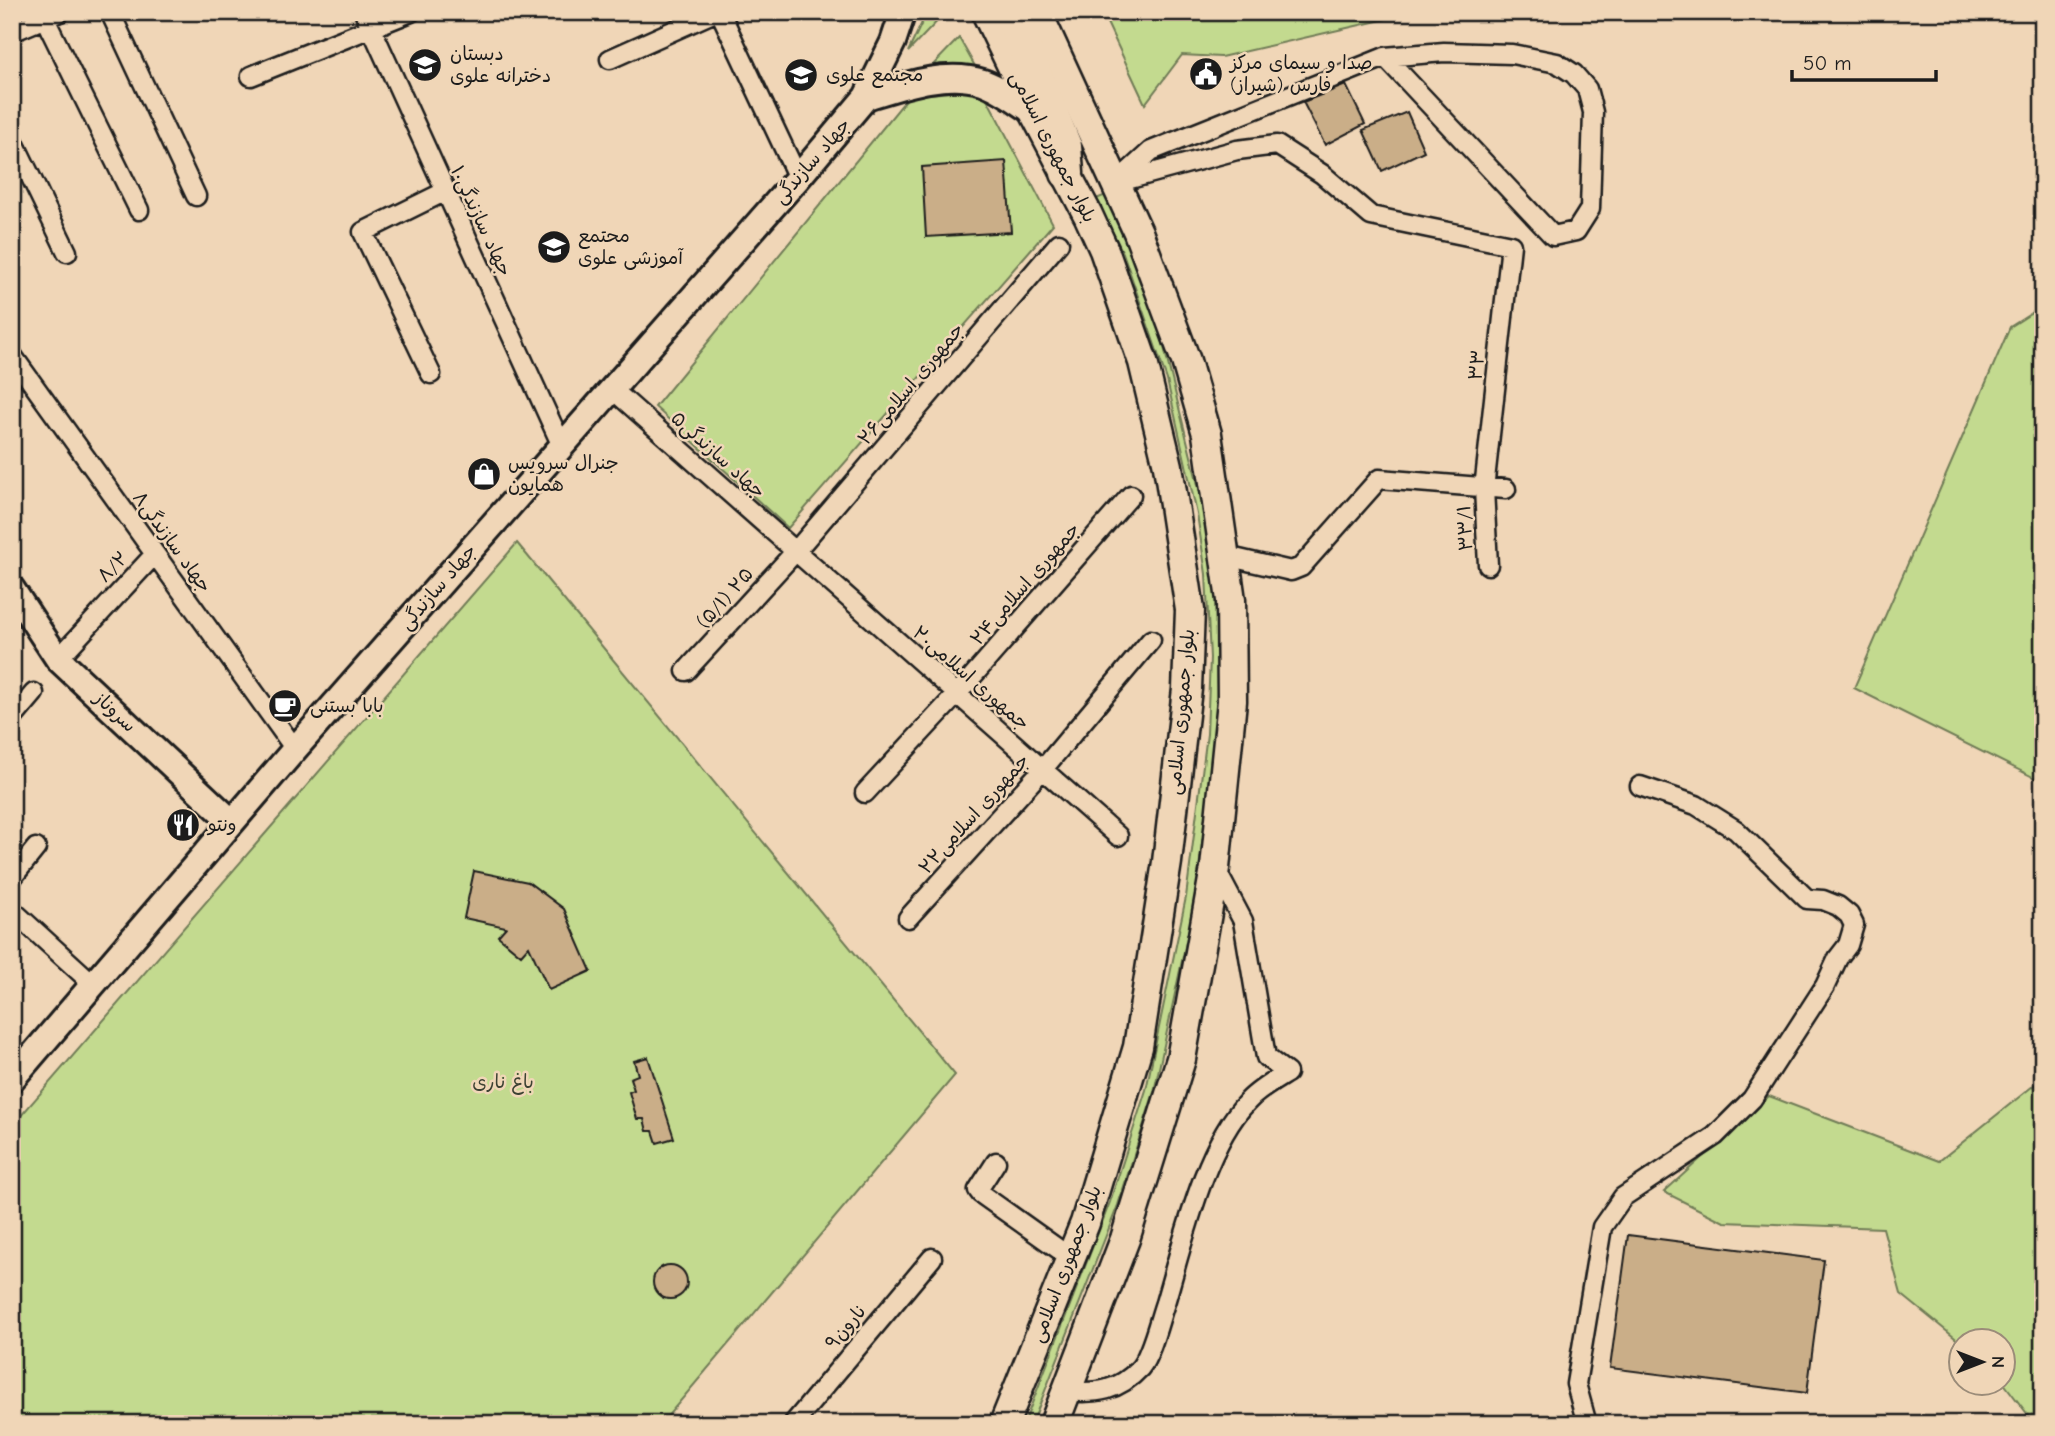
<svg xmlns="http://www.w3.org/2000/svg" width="2055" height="1436" font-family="'Comic Neue','Playpen Sans Arabic',sans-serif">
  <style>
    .green { fill: #c3da8f; stroke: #707b56; stroke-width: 2 }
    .building { fill: #caae88; stroke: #1c1c1c; stroke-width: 2 }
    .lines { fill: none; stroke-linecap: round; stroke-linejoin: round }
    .street-casing { stroke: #1c1c1c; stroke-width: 23 }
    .secondary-casing { stroke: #1c1c1c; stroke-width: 30 }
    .primary-casing { stroke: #1c1c1c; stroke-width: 33 }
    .highway-casing { stroke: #1c1c1c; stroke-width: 37 }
    .street { stroke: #f0d6b7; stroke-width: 18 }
    .secondary { stroke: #f0d6b7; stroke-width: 24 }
    .primary { stroke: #f0d6b7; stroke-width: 28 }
    .highway { stroke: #f0d6b7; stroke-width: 32 }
    .labels { text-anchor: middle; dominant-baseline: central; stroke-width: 5; stroke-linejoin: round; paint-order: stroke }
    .poi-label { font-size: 19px; fill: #1c1c1c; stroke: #f0d6b7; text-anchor: start }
    .street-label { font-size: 19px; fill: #1c1c1c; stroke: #f0d6b7 }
    .park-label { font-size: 19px; fill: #3d4233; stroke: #f0d6b7 }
  </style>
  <rect width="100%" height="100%" fill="#f0d6b7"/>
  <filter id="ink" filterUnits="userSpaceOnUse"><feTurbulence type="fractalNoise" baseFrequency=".0143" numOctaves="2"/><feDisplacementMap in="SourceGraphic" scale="14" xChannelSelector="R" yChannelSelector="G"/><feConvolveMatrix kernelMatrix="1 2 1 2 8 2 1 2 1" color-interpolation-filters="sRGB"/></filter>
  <g filter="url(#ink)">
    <path class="green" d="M927,12H946L908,52Z
      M1102,12H1155L1164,17L1236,15L1245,12H1417L1221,57L1182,55L1145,104Z
      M959,38L980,75L930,68Z
      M982,89L1053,224L788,528L655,407L909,96Z
      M1106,195L1139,273L1161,335L1205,513L1214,570L1218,650L1216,733L1195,900L1154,1092L1118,1205L1032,1424H1024L1110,1202L1146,1090L1186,897L1207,734L1210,658L1206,574L1197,514L1167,380L1123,253L1096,199Z
      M2038,309L2043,311V782L1854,688L2010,327Z
      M517,543L955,1075L661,1424H12V1126Z
      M2043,1078V1424H2035L2003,1382L2002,1342H1960L1901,1294L1883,1228L1724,1222L1664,1192L1769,1096L1939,1161Z"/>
    <path class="building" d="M1346,85L1365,124L1325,145L1303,102Z
      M1407,112L1424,151L1382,171L1363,130Z
      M1006,161L1011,232L926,237L922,167Z
      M474,871L528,882L564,909L591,971L549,990L529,946L521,955L498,936L506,927L464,918Z
      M648,1057L674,1138L657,1143L653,1131H647L644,1119H637L629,1092L634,1090L630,1078L638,1075L634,1061Z
      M1628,1235L1824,1260L1807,1393L1610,1368Z
      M653 1282a17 17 0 1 1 34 0a17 17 0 1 1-34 0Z"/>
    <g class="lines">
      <g class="street-casing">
        <path id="street" d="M110,12L196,196
          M364,12L562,446
          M720,12L798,178
          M45,19L139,210
          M12,32L60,12
          M610,59L715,12
          M251,76L411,12
          M12,138L67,252
          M1119,182L1237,150L1277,145L1322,174L1371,216L1511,245L1484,489L1488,565
          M1116,183L1151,151L1385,57L1444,52L1512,54L1557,63L1574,74L1587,89L1593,112L1590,209L1576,231L1553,236L1385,57
          M12,355L295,749
          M431,374L363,232L444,192
          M612,389L1118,836
          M1226,556L1291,571L1301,567L1379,479L1506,489
          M58,659L155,554
          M686,671L795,552L1059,243
          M12,719L34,693
          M865,793L957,694L1131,495
          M12,878L36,848
          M12,910L93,984
          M908,918L1043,769L1151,640
          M996,1162L978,1190L981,1194L1071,1258
          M1067,1391C1097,1394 1119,1391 1140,1368C1151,1355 1159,1320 1165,1303C1183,1243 1204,1146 1248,1101C1258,1090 1274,1081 1287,1073L1266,1057L1243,921L1215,868
          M793,1424L932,1258
          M1587,1424L1576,1384L1602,1227L1623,1197L1715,1136L1752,1099L1825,986L1838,958L1848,945L1854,925L1849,915L1838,906L1823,900L1807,899L1736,830L1696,805L1640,786"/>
      </g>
      <g class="secondary-casing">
        <path id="secondary" d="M866,97C902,86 945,70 983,82C1001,88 1018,102 1034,112
          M12,589L58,659L232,822
          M12,1079L295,749L798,178L866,97L893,42L903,12"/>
      </g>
      <g class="primary-casing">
        <path id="primary" d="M986,12L1034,112L1088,215L1104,250L1143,362L1168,466L1190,610L1187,689L1167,862L1138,1047L1085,1223L1004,1424
          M1037,12L1138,232L1186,361L1207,434L1231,600L1232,701L1215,868L1181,1059L1125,1239L1054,1424"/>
      </g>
      <g class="highway-casing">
        <path id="highway" d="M1010,12L1065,146L1067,173"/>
      </g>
      <use href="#street" class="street"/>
      <use href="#secondary" class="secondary"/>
      <use href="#primary" class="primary"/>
      <use href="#highway" class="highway"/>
    </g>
  </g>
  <defs>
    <g id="school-disc" transform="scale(1.75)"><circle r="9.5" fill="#1c1c1c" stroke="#f0d6b7"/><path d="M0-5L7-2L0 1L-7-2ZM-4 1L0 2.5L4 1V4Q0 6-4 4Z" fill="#fff"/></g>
    <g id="civic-disc" transform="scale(1.75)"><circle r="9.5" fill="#1c1c1c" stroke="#f0d6b7"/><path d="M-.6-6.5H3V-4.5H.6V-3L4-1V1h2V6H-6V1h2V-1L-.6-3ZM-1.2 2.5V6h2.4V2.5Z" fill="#fff"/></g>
    <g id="shop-disc" transform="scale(1.75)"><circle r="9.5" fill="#1c1c1c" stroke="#f0d6b7"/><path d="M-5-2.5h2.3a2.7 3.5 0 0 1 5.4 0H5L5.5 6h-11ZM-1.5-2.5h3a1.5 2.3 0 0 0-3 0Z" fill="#fff"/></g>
    <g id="cafe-disc" transform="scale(1.75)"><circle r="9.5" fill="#1c1c1c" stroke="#f0d6b7"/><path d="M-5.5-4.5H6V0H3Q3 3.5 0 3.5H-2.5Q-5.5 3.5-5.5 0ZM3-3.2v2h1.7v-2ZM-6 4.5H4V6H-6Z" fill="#fff"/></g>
    <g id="restaurant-disc" transform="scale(1.75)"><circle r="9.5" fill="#1c1c1c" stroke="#f0d6b7"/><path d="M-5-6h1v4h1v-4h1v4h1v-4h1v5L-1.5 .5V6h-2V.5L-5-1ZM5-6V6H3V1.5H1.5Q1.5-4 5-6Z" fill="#fff"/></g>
  </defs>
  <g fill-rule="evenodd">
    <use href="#school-disc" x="425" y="65"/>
    <use href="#civic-disc" x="1206" y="74"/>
    <use href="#school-disc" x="801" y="75"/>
    <use href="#school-disc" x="554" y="247"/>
    <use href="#shop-disc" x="484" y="474"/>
    <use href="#cafe-disc" x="285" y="706"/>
    <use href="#restaurant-disc" x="183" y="825"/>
  </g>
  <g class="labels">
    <g class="poi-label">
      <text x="450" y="54">دبستان<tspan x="450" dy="22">دخترانه علوی</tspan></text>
      <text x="1230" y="63">صدا و سیمای مرکز<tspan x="1230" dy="22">فارس (شیراز)</tspan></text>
      <text x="826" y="75">مجتمع علوی</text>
      <text x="578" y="236">محتمع<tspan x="578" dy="22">آموزشی علوی</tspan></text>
      <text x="508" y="463">جنرال سرویس<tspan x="508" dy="22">همایون</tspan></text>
      <text x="310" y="706">بابا بستنی</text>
      <text x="208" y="825">ونتو</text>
    </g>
    <g class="street-label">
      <text transform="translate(1053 147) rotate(63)">بلوار جمهوری اسلامی</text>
      <text transform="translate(812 161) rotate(-49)">جهاد سازندگی</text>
      <text transform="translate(481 221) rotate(65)">جهاد سازندگی۱۰</text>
      <text transform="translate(1477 365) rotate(-84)">۳۳</text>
      <text transform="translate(911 384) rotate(-50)">جمهوری اسلامی۲۶</text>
      <text transform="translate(718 455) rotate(42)">جهاد سازندگی۵</text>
      <text transform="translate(1465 528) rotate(-93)">۳۳/۱</text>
      <text transform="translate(172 542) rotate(54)">جهاد سازندگی۸</text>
      <text transform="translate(113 567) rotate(-46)">۸/۲</text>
      <text transform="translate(1025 584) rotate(-49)">جمهوری اسلامی۲۴</text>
      <text transform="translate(438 587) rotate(-49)">جهاد سازندگی</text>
      <text transform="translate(725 598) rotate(-48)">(۵/۱) ۲۵</text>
      <text transform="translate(971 678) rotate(41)">جمهوری اسلامی۲۰</text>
      <text transform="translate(115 712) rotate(43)">سروناز</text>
      <text transform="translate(1181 712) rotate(-85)">بلوار جمهوری اسلامی</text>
      <text transform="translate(974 814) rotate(-48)">جمهوری اسلامی۲۲</text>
      <text transform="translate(1066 1264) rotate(-69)">بلوار جمهوری اسلامی</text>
      <text transform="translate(846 1327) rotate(-50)">نارون۹</text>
    </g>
    <g class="park-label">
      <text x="503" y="1082">باغ ناری</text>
    </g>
  </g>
  <rect width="2055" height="1436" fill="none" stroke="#f0d6b7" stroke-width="42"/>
  <rect x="21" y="21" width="2013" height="1394" fill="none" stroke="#1c1c1c" stroke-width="2.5" filter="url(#ink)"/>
  <g transform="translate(1982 1362) rotate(90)"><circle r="33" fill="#f0d6b7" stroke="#9b8c79" stroke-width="2"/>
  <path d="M0-5L12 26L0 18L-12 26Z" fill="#1c1c1c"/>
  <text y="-10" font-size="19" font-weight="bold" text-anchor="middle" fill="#1c1c1c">N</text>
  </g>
  <path d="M1792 70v10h144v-10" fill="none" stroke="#1c1c1c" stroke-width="3.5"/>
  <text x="1803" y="70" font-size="21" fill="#1c1c1c" stroke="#f0d6b7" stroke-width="5" paint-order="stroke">50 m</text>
</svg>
